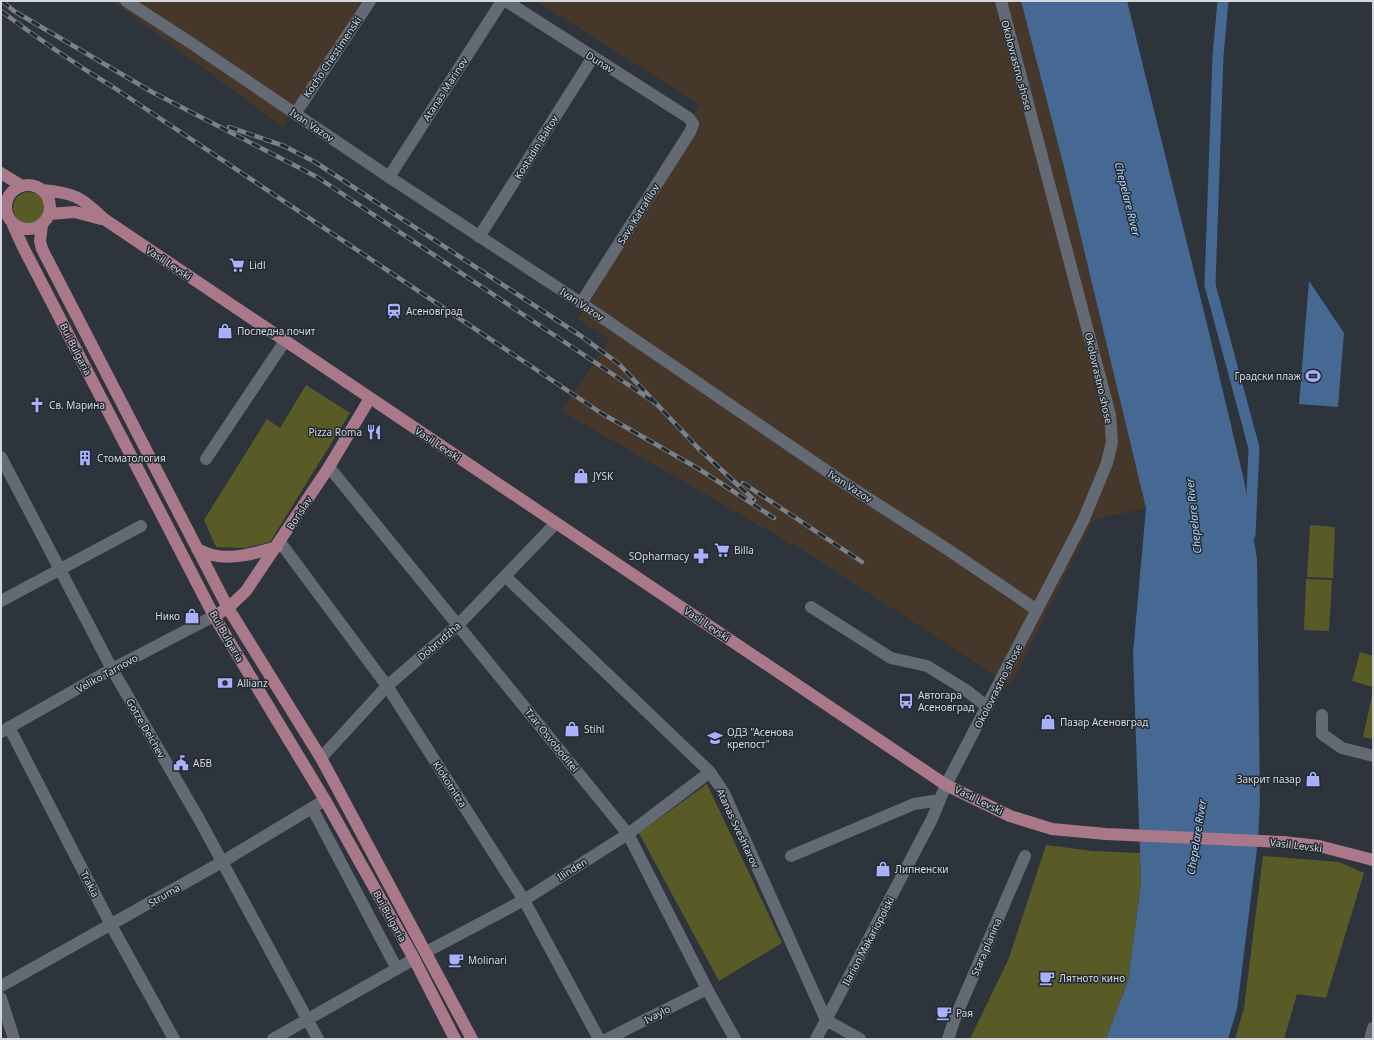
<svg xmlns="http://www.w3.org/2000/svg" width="1374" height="1040" font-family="'Noto Sans',sans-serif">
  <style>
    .industrial { fill: #45382a }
    .green { fill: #585b26 }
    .water { fill: #456992 }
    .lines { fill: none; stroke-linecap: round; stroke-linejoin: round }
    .canal { stroke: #456992; stroke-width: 11 }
    .minor { stroke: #636a74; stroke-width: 12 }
    .major { stroke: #a9798a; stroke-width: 12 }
    .rail-casing { stroke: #7b8187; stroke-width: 4.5 }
    .rail { stroke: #232a32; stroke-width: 3; stroke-dasharray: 9; stroke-linecap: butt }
    .labels { text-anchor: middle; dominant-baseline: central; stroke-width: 3; stroke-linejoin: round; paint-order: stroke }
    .street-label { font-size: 10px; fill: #d4d8dd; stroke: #232a32 }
    .poi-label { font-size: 10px; fill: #d4d8dd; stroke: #232a32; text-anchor: start }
    .water-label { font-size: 11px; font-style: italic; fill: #b5d6fc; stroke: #232a32 }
  </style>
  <rect width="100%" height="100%" fill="#2d343c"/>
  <path class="industrial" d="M112,1H362L283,127Z
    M536,1H1021L1064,167L1146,508L1093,520L1010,686L816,558L561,411L610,340L578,319L700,105Z"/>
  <path class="green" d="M13 208a16 16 0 1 1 32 0a16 16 0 1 1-32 0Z
    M306,385L350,413L270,542L245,548L216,547L204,520L267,419L280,428Z
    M1310,525L1335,527L1333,578L1307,577Z
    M1306,579L1332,580L1329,631L1304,630Z
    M1360,652L1373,656V687L1352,681Z
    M1372,696H1373V739L1363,737Z
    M707,784L782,943L719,981L639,833Z
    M1046,845L1093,851L1140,853L1141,883L1128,981L1106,1039H970L1009,958Z
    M1263,856L1339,862L1364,873L1326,998L1297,994L1284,1039H1235L1244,1008Z"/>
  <path class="water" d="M1021,1H1127L1207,324L1244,480L1257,559L1260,803L1258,841L1237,1009L1228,1039H1106L1128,981L1141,883L1133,653L1146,508L1064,167Z
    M1309,281L1344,333L1338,407L1299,404Z"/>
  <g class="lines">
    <path class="canal" d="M1223,1L1218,56L1210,285L1254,448L1250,535"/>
    <path class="minor" d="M126,1L191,43L389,177L581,303L843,482L947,549L1037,610
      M506,1L689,118L693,124L690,132L581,303
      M295,114L370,1
      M389,177L502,1
      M479,237L593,57
      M1,457L112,669L199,819L318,1039
      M206,459L285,341
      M329,467L628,834L707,989L735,1039
      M280,542L387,686L524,900L599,1039
      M505,576L710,772L724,793L826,1020L860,1039
      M1,601L141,526
      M811,607L891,658L927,666L966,690L987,707
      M1322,715V734L1342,748L1373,756
      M9,727L111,925L174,1039
      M1,732L112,669L214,616
      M321,758L387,686L458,625L556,523
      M312,808L397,969
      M791,856L914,804L940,800
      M426,952L524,900L628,834L710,772
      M1,986L222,862L325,800
      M1,998L14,1039
      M273,1039L414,959
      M607,1039L707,989
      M816,1039L932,819L946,785L1083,521L1107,463L1112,442L1110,415L1001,1
      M948,1039L955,1018L1025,856
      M1370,1039L1373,1028"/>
    <path class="major" d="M1,173L22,186
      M6 207a22 22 0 1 1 44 0a22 22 0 1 1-44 0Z
      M42,190C75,193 81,197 104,219L946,785L1010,816L1052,829L1106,834L1283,842L1319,846L1373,860
      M49,214L75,212L101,219
      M13,225L23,247L214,616L325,800L412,955L455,1039
      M42,225L40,241L42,249L228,608L321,758L472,1039
      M197,549C202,551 207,554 212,555C234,560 256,553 277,547
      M221,612L228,608L246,591L329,467L370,398"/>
    <g class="rail-casing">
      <path id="rail" d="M2,1L14,11L152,92L317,177L608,371L655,403
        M1,11C37,38 75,64 113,87L601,413L699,469L774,518
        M229,127L284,146L315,162L581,336L619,364L699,449L754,500
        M743,483L862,562"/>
    </g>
    <use href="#rail" class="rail"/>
  </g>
  <defs>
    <g id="supermarket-bare" transform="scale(1.2)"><path d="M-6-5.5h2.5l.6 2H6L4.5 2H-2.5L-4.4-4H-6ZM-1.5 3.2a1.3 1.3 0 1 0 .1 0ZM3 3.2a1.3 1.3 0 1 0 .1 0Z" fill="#a9b0fc" stroke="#232a32" stroke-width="2.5" paint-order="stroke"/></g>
    <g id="station-bare" transform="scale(1.2)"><path d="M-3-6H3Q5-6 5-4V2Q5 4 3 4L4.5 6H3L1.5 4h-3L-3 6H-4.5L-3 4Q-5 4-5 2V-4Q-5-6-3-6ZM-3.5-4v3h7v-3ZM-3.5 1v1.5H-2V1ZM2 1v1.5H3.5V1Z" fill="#a9b0fc" stroke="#232a32" stroke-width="2.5" paint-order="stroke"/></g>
    <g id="shop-bare" transform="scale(1.2)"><path d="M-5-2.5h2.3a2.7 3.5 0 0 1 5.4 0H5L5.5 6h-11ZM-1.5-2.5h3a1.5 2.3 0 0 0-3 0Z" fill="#a9b0fc" stroke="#232a32" stroke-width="2.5" paint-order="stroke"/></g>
    <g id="stadium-bare" transform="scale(1.2)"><path d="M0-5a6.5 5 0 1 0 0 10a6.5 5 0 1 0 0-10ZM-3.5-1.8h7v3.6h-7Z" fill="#a9b0fc" stroke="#232a32" stroke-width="2.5" paint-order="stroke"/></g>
    <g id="church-bare" transform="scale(1.2)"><path d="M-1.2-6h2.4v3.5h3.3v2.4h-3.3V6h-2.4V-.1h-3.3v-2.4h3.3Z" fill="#a9b0fc" stroke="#232a32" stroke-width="2.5" paint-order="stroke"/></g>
    <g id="restaurant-bare" transform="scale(1.2)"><path d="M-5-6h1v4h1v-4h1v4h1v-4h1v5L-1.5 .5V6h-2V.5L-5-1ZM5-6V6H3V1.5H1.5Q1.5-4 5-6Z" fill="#a9b0fc" stroke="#232a32" stroke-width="2.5" paint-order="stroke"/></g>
    <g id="building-bare" transform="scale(1.2)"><path d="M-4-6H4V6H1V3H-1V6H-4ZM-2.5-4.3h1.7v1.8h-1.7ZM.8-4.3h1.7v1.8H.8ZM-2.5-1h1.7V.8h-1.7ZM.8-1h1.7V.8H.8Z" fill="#a9b0fc" stroke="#232a32" stroke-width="2.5" paint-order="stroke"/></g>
    <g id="pharmacy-bare" transform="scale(1.2)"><path d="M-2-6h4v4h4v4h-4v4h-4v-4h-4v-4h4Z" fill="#a9b0fc" stroke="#232a32" stroke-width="2.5" paint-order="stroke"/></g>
    <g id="bank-bare" transform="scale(1.2)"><path d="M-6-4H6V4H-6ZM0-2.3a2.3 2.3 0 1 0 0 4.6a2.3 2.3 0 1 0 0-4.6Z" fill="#a9b0fc" stroke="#232a32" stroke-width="2.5" paint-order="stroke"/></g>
    <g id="bus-bare" transform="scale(1.2)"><path d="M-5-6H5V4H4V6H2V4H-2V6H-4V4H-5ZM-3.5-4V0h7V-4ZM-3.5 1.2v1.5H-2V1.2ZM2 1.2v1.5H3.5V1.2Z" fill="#a9b0fc" stroke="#232a32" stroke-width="2.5" paint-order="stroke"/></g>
    <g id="school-bare" transform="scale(1.2)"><path d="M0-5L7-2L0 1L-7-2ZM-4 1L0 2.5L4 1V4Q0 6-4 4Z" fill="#a9b0fc" stroke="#232a32" stroke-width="2.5" paint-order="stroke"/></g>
    <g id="civic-bare" transform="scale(1.2)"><path d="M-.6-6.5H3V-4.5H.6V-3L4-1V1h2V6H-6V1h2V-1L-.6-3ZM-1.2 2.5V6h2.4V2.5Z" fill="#a9b0fc" stroke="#232a32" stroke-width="2.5" paint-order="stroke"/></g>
    <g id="cafe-bare" transform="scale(1.2)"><path d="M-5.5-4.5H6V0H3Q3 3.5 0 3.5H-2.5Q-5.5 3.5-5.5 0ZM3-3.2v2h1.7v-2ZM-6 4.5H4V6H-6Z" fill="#a9b0fc" stroke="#232a32" stroke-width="2.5" paint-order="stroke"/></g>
  </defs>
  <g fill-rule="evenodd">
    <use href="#supermarket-bare" x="237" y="265"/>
    <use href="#station-bare" x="394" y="311"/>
    <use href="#shop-bare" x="225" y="331"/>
    <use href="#stadium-bare" x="1313" y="376"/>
    <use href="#church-bare" x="37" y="405"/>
    <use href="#restaurant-bare" x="374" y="432"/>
    <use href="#building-bare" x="85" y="458"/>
    <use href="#shop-bare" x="581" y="476"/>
    <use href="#supermarket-bare" x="722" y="550"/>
    <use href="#pharmacy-bare" x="701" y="556"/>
    <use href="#shop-bare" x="192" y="616"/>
    <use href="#bank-bare" x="225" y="683"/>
    <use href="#bus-bare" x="906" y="701"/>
    <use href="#shop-bare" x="1048" y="722"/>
    <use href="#shop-bare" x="572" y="729"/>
    <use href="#school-bare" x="715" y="738"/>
    <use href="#civic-bare" x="181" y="763"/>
    <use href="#shop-bare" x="1313" y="779"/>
    <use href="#shop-bare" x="883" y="869"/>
    <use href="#cafe-bare" x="456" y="960"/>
    <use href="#cafe-bare" x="1047" y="978"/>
    <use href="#cafe-bare" x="944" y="1013"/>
  </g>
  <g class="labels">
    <g class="street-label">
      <text transform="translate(332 57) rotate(-56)">Kocho Chestimenski</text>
      <text transform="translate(600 62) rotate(32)">Dunav</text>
      <text transform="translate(1017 65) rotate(75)">Okolovrastno shose</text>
      <text transform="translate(445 89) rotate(-57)">Atanas Marinov</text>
      <text transform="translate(312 125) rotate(34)">Ivan Vazov</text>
      <text transform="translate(536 147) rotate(-58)">Kostadin Baltov</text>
      <text transform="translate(638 214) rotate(-58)">Sava Katrafilov</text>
      <text transform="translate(169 263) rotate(34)">Vasil Levski</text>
      <text transform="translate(582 304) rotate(34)">Ivan Vazov</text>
      <text transform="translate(76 349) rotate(63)">Bui Bulgaria</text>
      <text transform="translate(1099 378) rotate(77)">Okolovrastno shose</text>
      <text transform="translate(438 444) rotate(34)">Vasil Levski</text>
      <text transform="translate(850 486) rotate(33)">Ivan Vazov</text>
      <text transform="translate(299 513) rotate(-57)">Borislav</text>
      <text transform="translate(707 624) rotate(34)">Vasil Levski</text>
      <text transform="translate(227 636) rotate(60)">Bui Bulgaria</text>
      <text transform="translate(439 641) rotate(-41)">Dobrudzha</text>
      <text transform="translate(107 673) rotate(-29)">Veliko Tarnovo</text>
      <text transform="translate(998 686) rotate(-63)">Okolovrastno shose</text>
      <text transform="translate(146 728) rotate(60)">Gotze Delchev</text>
      <text transform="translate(552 740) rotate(51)">Tzar Osvoboditel</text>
      <text transform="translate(450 784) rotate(57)">Klokotnitza</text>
      <text transform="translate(979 800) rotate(26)">Vasil Levski</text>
      <text transform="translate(738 828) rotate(65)">Atanas Sveshtarov</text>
      <text transform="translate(1296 845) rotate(7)">Vasil Levski</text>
      <text transform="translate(572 869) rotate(-32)">Ilinden</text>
      <text transform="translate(90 884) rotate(63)">Trakia</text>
      <text transform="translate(164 895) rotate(-30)">Struma</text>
      <text transform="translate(390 916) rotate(61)">Bui Bulgaria</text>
      <text transform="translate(868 941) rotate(-62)">Ilarion Makariopolski</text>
      <text transform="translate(986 947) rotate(-67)">Stara planina</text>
      <text transform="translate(657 1014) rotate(-27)">Ivaylo</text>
    </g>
    <g class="poi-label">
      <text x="249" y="265">Lidl</text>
      <text x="406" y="311">Асеновград</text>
      <text x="237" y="331">Последна почит</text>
      <text x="1301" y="376" text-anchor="end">Градски плаж</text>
      <text x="49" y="405">Св. Марина</text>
      <text x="362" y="432" text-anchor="end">Pizza Roma</text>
      <text x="97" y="458">Стоматология</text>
      <text x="593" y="476">JYSK</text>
      <text x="734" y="550">Billa</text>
      <text x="689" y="556" text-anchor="end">SOpharmacy</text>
      <text x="180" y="616" text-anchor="end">Нико</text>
      <text x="237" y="683">Allianz</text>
      <text x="918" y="695">Автогара<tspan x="918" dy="12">Асеновград</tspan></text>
      <text x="1060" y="722">Пазар Асеновград</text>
      <text x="584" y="729">Stihl</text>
      <text x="727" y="732">ОДЗ "Асенова<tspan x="727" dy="12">крепост"</tspan></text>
      <text x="193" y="763">АБВ</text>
      <text x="1301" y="779" text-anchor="end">Закрит пазар</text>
      <text x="895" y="869">Липненски</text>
      <text x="468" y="960">Molinari</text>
      <text x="1059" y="978">Лятното кино</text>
      <text x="956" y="1013">Рая</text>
    </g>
    <g class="water-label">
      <text transform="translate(1128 199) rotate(76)">Chepelare River</text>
      <text transform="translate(1193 516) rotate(-96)">Chepelare River</text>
      <text transform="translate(1196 837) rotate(-81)">Chepelare River</text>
    </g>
  </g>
  <rect width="1374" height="1040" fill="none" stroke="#d4d8dd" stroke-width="4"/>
</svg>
